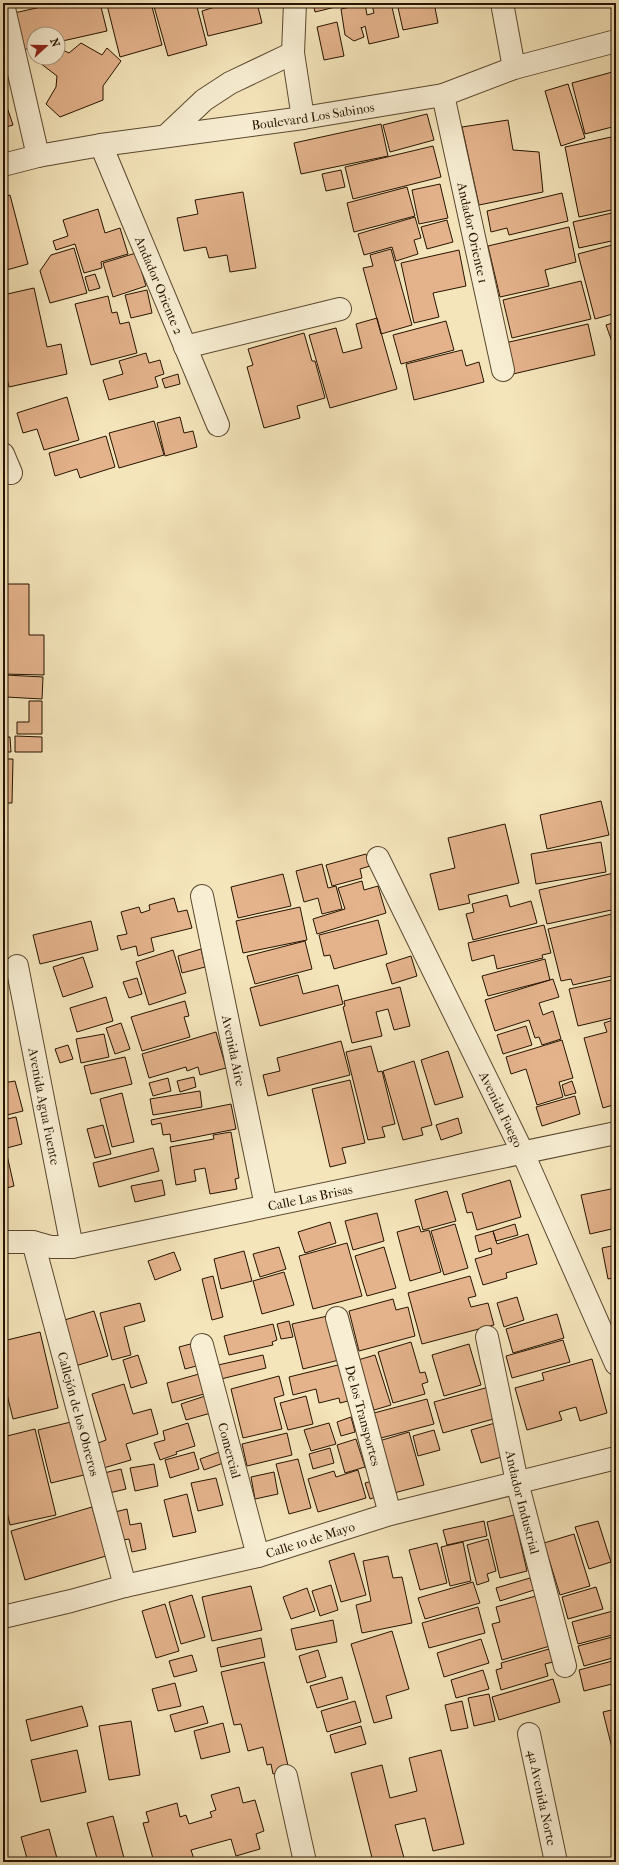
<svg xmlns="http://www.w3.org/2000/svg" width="619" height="1865" font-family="'IM FELL French Canon',serif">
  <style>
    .building { fill: #e4b38c; stroke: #261300 }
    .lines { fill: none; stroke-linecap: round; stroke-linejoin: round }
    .minor-casing { stroke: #5a482f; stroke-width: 24 }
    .minor { stroke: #f8eed3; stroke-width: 22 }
    .labels { text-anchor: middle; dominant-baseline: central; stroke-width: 3; stroke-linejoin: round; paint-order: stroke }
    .street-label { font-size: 13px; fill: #261300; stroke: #f8eed3 }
  </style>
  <rect width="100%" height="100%" fill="#f5e5bb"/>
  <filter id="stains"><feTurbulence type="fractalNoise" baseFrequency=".005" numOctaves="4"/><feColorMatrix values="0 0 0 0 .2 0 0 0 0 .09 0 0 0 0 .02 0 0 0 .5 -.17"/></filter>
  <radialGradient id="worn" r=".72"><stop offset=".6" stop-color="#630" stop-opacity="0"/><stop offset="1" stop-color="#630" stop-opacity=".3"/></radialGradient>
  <path class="building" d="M59,3H100L107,31L58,42V34H34V47L23,50L14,13Z
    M115,3H151L162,45L120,57L107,5Z
    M153,3H196L207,45L168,56Z
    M217,3H257L262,23L208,36L202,11L218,6Z
    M313,3H352L315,12Z
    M380,3H391L399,37L369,44L365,26L362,28L361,27L364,37L354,41L345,35L341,9L365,4L367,15L374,13L372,5Z
    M397,3H434L438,23L403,30Z
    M337,22L344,56L324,60L317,27Z
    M81,43L102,55L107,48L121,61L103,86V100L60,117L46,104L56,87L57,76L40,63L47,58H58V48L69,53Z
    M616,71V126L585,134L572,83Z
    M568,84L585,138L561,146L545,91Z
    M3,95L13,125L3,128Z
    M427,114L434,140L390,152L383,125Z
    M508,120L513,150L539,152L543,192L479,205L462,127Z
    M381,124L388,156L301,174L294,143Z
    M616,136V209L579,217L565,147Z
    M433,146L441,177L353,199L345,167Z
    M341,170L345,187L326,191L322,174Z
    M440,184L448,218L419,224L412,190Z
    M407,187L415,216L354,232L347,203Z
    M243,192L256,268L230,272L227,255L209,258L206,247L184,251L177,218L198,214L195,200Z
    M562,193L568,221L509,235L507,228L491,232L487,211Z
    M10,195L28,264L3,271V197Z
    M98,209L105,233L120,228L128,254L101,262L102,268L84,273L75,244L56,250L53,241L68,236L63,220Z
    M616,212V240L579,248L573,222Z
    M415,217L421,238L414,240L418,254L396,261L392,247L364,255L358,234Z
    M447,220L453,242L427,249L421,227Z
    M569,227L576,262L545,270L549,286L500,297L488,246Z
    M616,244V313L595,319L578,254Z
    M74,248L87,293L50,303L40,271L51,255Z
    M391,249L412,325L381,334L363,268L373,266L370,255Z
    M459,250L466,286L433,293L439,317L414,323L401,263Z
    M136,253L146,286L113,297L103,263Z
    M95,274L100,288L89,291L85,277Z
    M581,281L591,319L512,338L503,300Z
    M34,288L47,347L61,344L67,374L9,387L3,362V295Z
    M147,290L152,313L131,318L125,295Z
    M108,296L112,313L117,312L120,324L129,322L137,353L91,365L75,304Z
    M377,318L397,389L330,408L309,335L336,328L343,353L362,348L356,324Z
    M446,321L454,350L401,364L393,335Z
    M616,322V353L606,325Z
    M588,324L595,355L513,374L505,343Z
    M304,333L312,361H315L325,398L297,406L300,418L264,428L247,367L253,365L248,349Z
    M462,350L466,366L479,362L484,382L414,400L406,364Z
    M146,353L149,363L160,360L164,374L155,377L158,387L109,400L103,380L123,374L119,361Z
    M178,374L180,384L165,388L162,379Z
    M67,397L79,440L44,450L37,429L23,433L17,413Z
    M180,417L184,433L193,431L197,447L165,456L157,423Z
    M154,421L164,455L119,468L109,433Z
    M106,436L115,467L80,478L77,469L55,476L49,453Z
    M3,584H29V635H44V675L3,674Z
    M6,675L43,677L42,699L6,697Z
    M29,701H42V734H17V722H29Z
    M15,736L42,737V752H15Z
    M3,737H10L11,752H3Z
    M3,759H13L12,803H3Z
    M601,801L609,835L547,849L540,815Z
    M505,824L519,883L468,895L470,903L439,910L430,874L455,868L448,838Z
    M601,842L606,872L536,884L531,854Z
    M366,854L370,866L360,869L362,878L332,886L326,865Z
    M322,864L328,888L336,886L342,909L322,914L318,898L304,902L296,871Z
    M614,873L616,884V909L547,924L539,890Z
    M283,874L291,906L238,918L231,887Z
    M362,881L364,890L378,886L386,913L317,934L313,919L345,909L338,888Z
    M507,895L510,907L531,901L537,923L473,940L466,914L474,912L472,904Z
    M174,898L178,912L187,910L192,928L151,938L154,951L138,956L136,946L121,950L117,936L127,934L121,912L139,907L141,913L150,910L149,905Z
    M300,907L307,940L243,953L236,921Z
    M616,913V975L573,985L571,979L561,981L548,929Z
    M378,920L387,954L334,969L330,955L324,956L319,935Z
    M91,921L98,950L40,964L33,935Z
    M544,925L551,953L542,955L543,958L497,969L494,955L472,961L468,943Z
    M305,941L312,969L255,984L247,956Z
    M201,949L205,967L182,973L178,956Z
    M173,950L186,993L149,1005L136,962Z
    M411,956L417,976L392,984L386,964Z
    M83,957L93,987L63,997L53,967Z
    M545,959L550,980L488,996L482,976Z
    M298,975L303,994L338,985L343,1004L260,1026L250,988Z
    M137,978L142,994L129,998L123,982Z
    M553,979L559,997L539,1003L543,1015L553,1011L561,1039L542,1045L539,1037L535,1038L529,1020L495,1031L485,1000Z
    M616,979V1017L578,1026L569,989Z
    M400,987L410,1026L394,1030L388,1009L376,1012L382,1036L352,1043L343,1007L345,1006L344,1001Z
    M106,997L113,1021L77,1032L70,1008Z
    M185,1001L189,1016L184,1017L190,1037L142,1051L131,1017Z
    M616,1019V1104L603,1108L584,1038L607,1032L604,1023Z
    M121,1023L130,1049L115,1054L106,1028Z
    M526,1026L532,1045L503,1054L497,1035Z
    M216,1032L226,1068L200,1075L198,1067L187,1071L186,1067L149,1078L142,1054Z
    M104,1034L109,1057L81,1063L76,1039Z
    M562,1040L573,1078L559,1082L563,1097L537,1105L526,1069L511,1074L506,1057Z
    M341,1041L350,1075L268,1096L263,1075L280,1071L277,1058Z
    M68,1045L73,1059L60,1063L55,1049Z
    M371,1046L378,1072L382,1071L395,1124L382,1127L385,1137L368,1140L346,1052Z
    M448,1051L463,1097L435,1105L421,1060Z
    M125,1057L132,1084L91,1094L84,1066Z
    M414,1061L432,1125L421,1128L423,1135L403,1140L383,1071Z
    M194,1077L196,1087L180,1092L177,1081Z
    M168,1078L171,1091L153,1096L149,1083Z
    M350,1080L365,1143L342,1148L346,1163L330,1167L312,1089Z
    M15,1081L23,1111L3,1116V1083Z
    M572,1081L576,1093L565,1096L562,1085Z
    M200,1091L202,1107L153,1115L150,1099Z
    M122,1093L134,1142L112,1147L100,1099Z
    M575,1096L580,1114L542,1126L536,1107Z
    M231,1104L236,1129L171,1142L170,1134L163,1135L161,1123L152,1125L151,1120Z
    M16,1117L22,1144L3,1149V1120Z
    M458,1118L462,1133L441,1140L436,1125Z
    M103,1125L111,1154L95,1158L87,1129Z
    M231,1132L239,1178L235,1179L237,1189L210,1194L205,1168L194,1170L196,1181L176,1185L170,1147L214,1139L213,1135Z
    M153,1148L159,1171L99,1187L93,1163Z
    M7,1155L14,1186L3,1189V1156Z
    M162,1180L165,1195L135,1202L131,1186Z
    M510,1180L521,1217L477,1230L472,1212L467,1213L462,1194Z
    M616,1188V1228L590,1234L581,1195Z
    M447,1191L456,1221L423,1230L415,1200Z
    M377,1213L384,1241L353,1250L345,1221Z
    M330,1222L336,1243L305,1253L298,1232Z
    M455,1224L468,1268L444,1275L431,1231Z
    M515,1224L518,1235L496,1241L493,1231Z
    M419,1226L421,1232L429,1230L441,1272L410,1281L397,1232Z
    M493,1231L497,1244L528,1234L537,1264L506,1273L507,1278L483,1285L475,1259L492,1254L491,1248L479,1252L475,1236Z
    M347,1243L362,1296L313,1309L299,1256Z
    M616,1245V1277L608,1279L602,1248Z
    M279,1247L286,1269L260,1277L253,1254Z
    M384,1247L396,1288L367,1296L355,1256Z
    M244,1251L252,1281L221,1289L214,1259Z
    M174,1252L181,1270L155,1280L148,1261Z
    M284,1272L294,1305L262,1314L253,1281Z
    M213,1276L223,1317L212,1320L202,1279Z
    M470,1276L476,1296L468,1298L471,1307L488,1303L494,1325L422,1344L408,1293Z
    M517,1297L524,1320L504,1327L497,1303Z
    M393,1299L396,1310L408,1307L415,1336L359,1351L349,1311Z
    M140,1303L145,1321L124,1327L131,1355L112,1360L100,1313Z
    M94,1311L108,1356L72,1367L58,1322Z
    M557,1314L564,1338L513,1353L506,1329Z
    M332,1315L343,1359L303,1369L292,1324Z
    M289,1321L293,1337L281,1339L277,1324Z
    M273,1324L277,1340L272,1342L273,1345L229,1355L224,1336Z
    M40,1332L58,1408L13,1419L3,1378V1341Z
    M563,1340L570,1362L512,1378L506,1356Z
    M198,1342L204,1364L185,1369L179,1347Z
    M411,1342L420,1373L425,1372L428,1382L422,1384L425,1394L393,1403L378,1352Z
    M469,1344L481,1385L444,1396L432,1355Z
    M138,1355L147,1383L131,1388L123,1360Z
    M263,1355L266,1368L221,1379L218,1365Z
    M375,1355L391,1405L374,1410L358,1360Z
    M592,1359L607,1413L580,1421L576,1407L559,1412L562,1420L527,1430L515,1388L544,1380L542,1373Z
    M342,1364L352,1400L340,1403L339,1398L319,1403L316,1389L293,1395L289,1377Z
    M199,1374L204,1394L172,1403L167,1383Z
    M279,1376L284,1395L274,1398L282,1429L243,1438L231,1389Z
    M124,1384L133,1414L151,1409L158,1434L126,1444L131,1460L100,1469L93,1445L106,1440L92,1394Z
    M489,1387L497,1418L443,1433L434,1402Z
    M205,1396L211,1413L186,1420L181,1404Z
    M306,1396L313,1424L288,1430L280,1403Z
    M427,1399L434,1424L381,1438L374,1413Z
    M351,1417L355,1432L341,1436L337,1422Z
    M75,1421L88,1474L51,1483L38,1430Z
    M188,1423L195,1446L176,1452L177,1454L160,1460L154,1443L165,1440L163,1431Z
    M329,1423L336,1444L311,1451L304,1430Z
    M495,1423L505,1456L481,1463L471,1430Z
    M35,1429L56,1515L10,1525L3,1494V1437Z
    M434,1430L440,1450L418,1456L413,1436Z
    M409,1432L424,1485L394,1493L379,1441Z
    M287,1433L292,1455L247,1466L242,1444Z
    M356,1439L365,1467L345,1473L337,1445Z
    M330,1448L334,1463L313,1469L309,1454Z
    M222,1451L226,1462L204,1470L200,1459Z
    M194,1452L199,1469L170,1478L165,1460Z
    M298,1459L311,1508L289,1514L276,1464Z
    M154,1464L158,1486L135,1491L130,1468Z
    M121,1469L126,1489L109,1493L104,1473Z
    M358,1470L366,1498L318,1512L308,1479L334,1471L336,1477Z
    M274,1472L278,1494L255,1499L251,1477Z
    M216,1478L223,1505L198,1511L191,1483Z
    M377,1480L382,1495L370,1499L365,1483Z
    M187,1494L196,1532L173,1537L164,1500Z
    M92,1507L106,1556L25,1580L11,1531Z
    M127,1509L130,1525L141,1523L146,1549L132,1552L129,1539L117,1541L111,1513Z
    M514,1515L527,1571L500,1578L487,1522Z
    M484,1521L487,1536L447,1545L443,1530Z
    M598,1521L611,1562L589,1569L575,1527Z
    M574,1534L590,1586L560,1595L544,1543Z
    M488,1539L496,1571L487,1574L489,1581L477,1585L467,1545Z
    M463,1542L471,1581L450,1586L441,1547Z
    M437,1543L447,1583L420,1590L409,1550Z
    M354,1553L366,1595L341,1602L329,1561Z
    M388,1556L393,1578L402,1577L412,1623L362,1633L356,1605L371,1601L363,1561Z
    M530,1578L534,1590L500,1601L496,1588Z
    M473,1582L480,1603L425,1619L418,1598Z
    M331,1585L338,1610L320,1616L312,1591Z
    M251,1586L262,1630L212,1641L202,1597Z
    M596,1587L603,1609L568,1619L562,1597Z
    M307,1588L315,1611L291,1619L283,1597Z
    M192,1595L205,1637L181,1644L169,1602Z
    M536,1596L550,1646L502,1660L492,1624L500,1622L496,1607Z
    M165,1604L179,1651L156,1658L142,1611Z
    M478,1607L485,1633L429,1648L422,1623Z
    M613,1611L616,1622V1634L578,1644L572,1622Z
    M333,1620L337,1642L296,1650L291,1629Z
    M392,1631L409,1689L386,1696L392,1718L374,1723L351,1644Z
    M616,1636V1657L584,1666L578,1646Z
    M261,1638L265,1657L221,1667L217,1648Z
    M481,1639L489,1663L444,1677L437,1653Z
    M549,1649L553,1662L545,1664L548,1676L501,1690L496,1670L502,1668L501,1663Z
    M318,1650L326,1677L307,1683L299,1656Z
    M192,1655L197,1671L174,1677L169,1661Z
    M616,1660V1683L584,1691L579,1670Z
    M264,1662L289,1770L273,1774L271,1764L267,1765L263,1747L248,1751L241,1724L234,1725L221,1672Z
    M483,1670L489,1689L456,1698L451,1680Z
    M342,1677L348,1699L317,1708L310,1686Z
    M553,1679L560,1702L499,1720L492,1697Z
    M175,1683L181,1706L158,1711L152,1689Z
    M489,1694L495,1721L474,1726L468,1698Z
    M355,1701L361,1722L327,1732L321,1711Z
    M462,1701L468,1728L451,1731L445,1705Z
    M82,1706L88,1726L31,1741L26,1720Z
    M203,1706L208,1723L175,1732L170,1715Z
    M616,1709V1764L603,1712Z
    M131,1721L140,1775L109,1780L99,1726Z
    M223,1723L230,1752L201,1759L194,1731Z
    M361,1726L366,1744L335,1753L330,1735Z
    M77,1750L86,1792L41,1802L31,1760Z
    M441,1750L464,1844L433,1851L425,1818L395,1825L404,1858L388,1862H373L351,1773L382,1765L390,1798L417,1791L409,1758Z
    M239,1787L243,1803L255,1800L264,1831L256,1834L260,1849L236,1856L231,1839L191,1850L195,1862H154L143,1823L149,1822L146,1812L177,1803L180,1817L186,1815L189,1824L212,1817L210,1812L216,1810L211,1795Z
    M113,1816L125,1862H98L87,1823Z
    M49,1829L58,1862H28L21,1837Z"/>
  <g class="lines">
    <g class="minor-casing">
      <g id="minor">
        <path d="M295,3L293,53L303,118"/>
        <path d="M502,3L514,68"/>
        <path d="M3,4L38,156"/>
        <path id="s1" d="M443,95L503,370"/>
        <path d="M167,135L204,100L230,83L293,53"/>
        <path id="s2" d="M101,145L218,425"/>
        <path id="s3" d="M3,165L38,156L101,145L303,118L443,95L514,68L616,41"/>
        <path d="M185,347L340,309"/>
        <path d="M3,454L11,473"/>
        <path id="s4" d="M378,858L522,1151L616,1364"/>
        <path id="s5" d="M202,896L266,1206"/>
        <path id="s6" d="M17,966L72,1247"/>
        <path id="s7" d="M3,1242H33L51,1247H72L616,1133"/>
        <path id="s8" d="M33,1242L125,1586"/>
        <path id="s9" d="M337,1318L390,1514"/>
        <path id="s10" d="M487,1337L517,1482L565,1666"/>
        <path id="s11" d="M202,1345L258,1556"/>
        <path id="s12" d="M3,1617L71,1601L125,1586L258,1556L390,1514L616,1458"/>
        <path id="s13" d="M529,1734L556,1862"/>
        <path d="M286,1776L305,1862"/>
      </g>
    </g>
    <use href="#minor" class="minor"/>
  </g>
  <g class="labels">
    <g class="street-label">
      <text stroke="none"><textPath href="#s3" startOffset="314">Boulevard Los Sabinos</textPath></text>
      <text stroke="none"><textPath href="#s1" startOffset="141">Andador Oriente 1</textPath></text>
      <text stroke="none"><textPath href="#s2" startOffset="152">Andador Oriente 2</textPath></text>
      <text stroke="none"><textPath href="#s5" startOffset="158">Avenida Aire</textPath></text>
      <text stroke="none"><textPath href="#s6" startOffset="143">Avenida Agua Fuente</textPath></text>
      <text stroke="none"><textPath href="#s4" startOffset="280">Avenida Fuego</textPath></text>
      <text stroke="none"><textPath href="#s7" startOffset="313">Calle Las Brisas</textPath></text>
      <text stroke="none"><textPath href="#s8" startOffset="178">Callejón de los Obreros</textPath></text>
      <text stroke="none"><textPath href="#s9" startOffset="101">De los Transportes</textPath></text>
      <text stroke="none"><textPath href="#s11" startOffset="109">Comercial</textPath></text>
      <text stroke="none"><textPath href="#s10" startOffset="169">Andador Industrial</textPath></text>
      <text stroke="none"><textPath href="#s12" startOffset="317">Calle 1o de Mayo</textPath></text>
      <text stroke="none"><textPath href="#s13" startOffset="65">4a Avenida Norte</textPath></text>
    </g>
  </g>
  <rect width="619" height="1865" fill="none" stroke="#f5e5bb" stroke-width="16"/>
  <rect x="4" y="4" width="611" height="1857" fill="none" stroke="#261300" stroke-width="2"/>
  <rect x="8" y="8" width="603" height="1849" fill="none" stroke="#261300"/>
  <g transform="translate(46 46) rotate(69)"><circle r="19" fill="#f8eed3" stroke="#a4967f"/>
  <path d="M0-3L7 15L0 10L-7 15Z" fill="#8f2418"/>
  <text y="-6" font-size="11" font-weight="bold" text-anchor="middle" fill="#261300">N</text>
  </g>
  <rect width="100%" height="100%" filter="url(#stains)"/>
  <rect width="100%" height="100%" fill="url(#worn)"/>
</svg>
